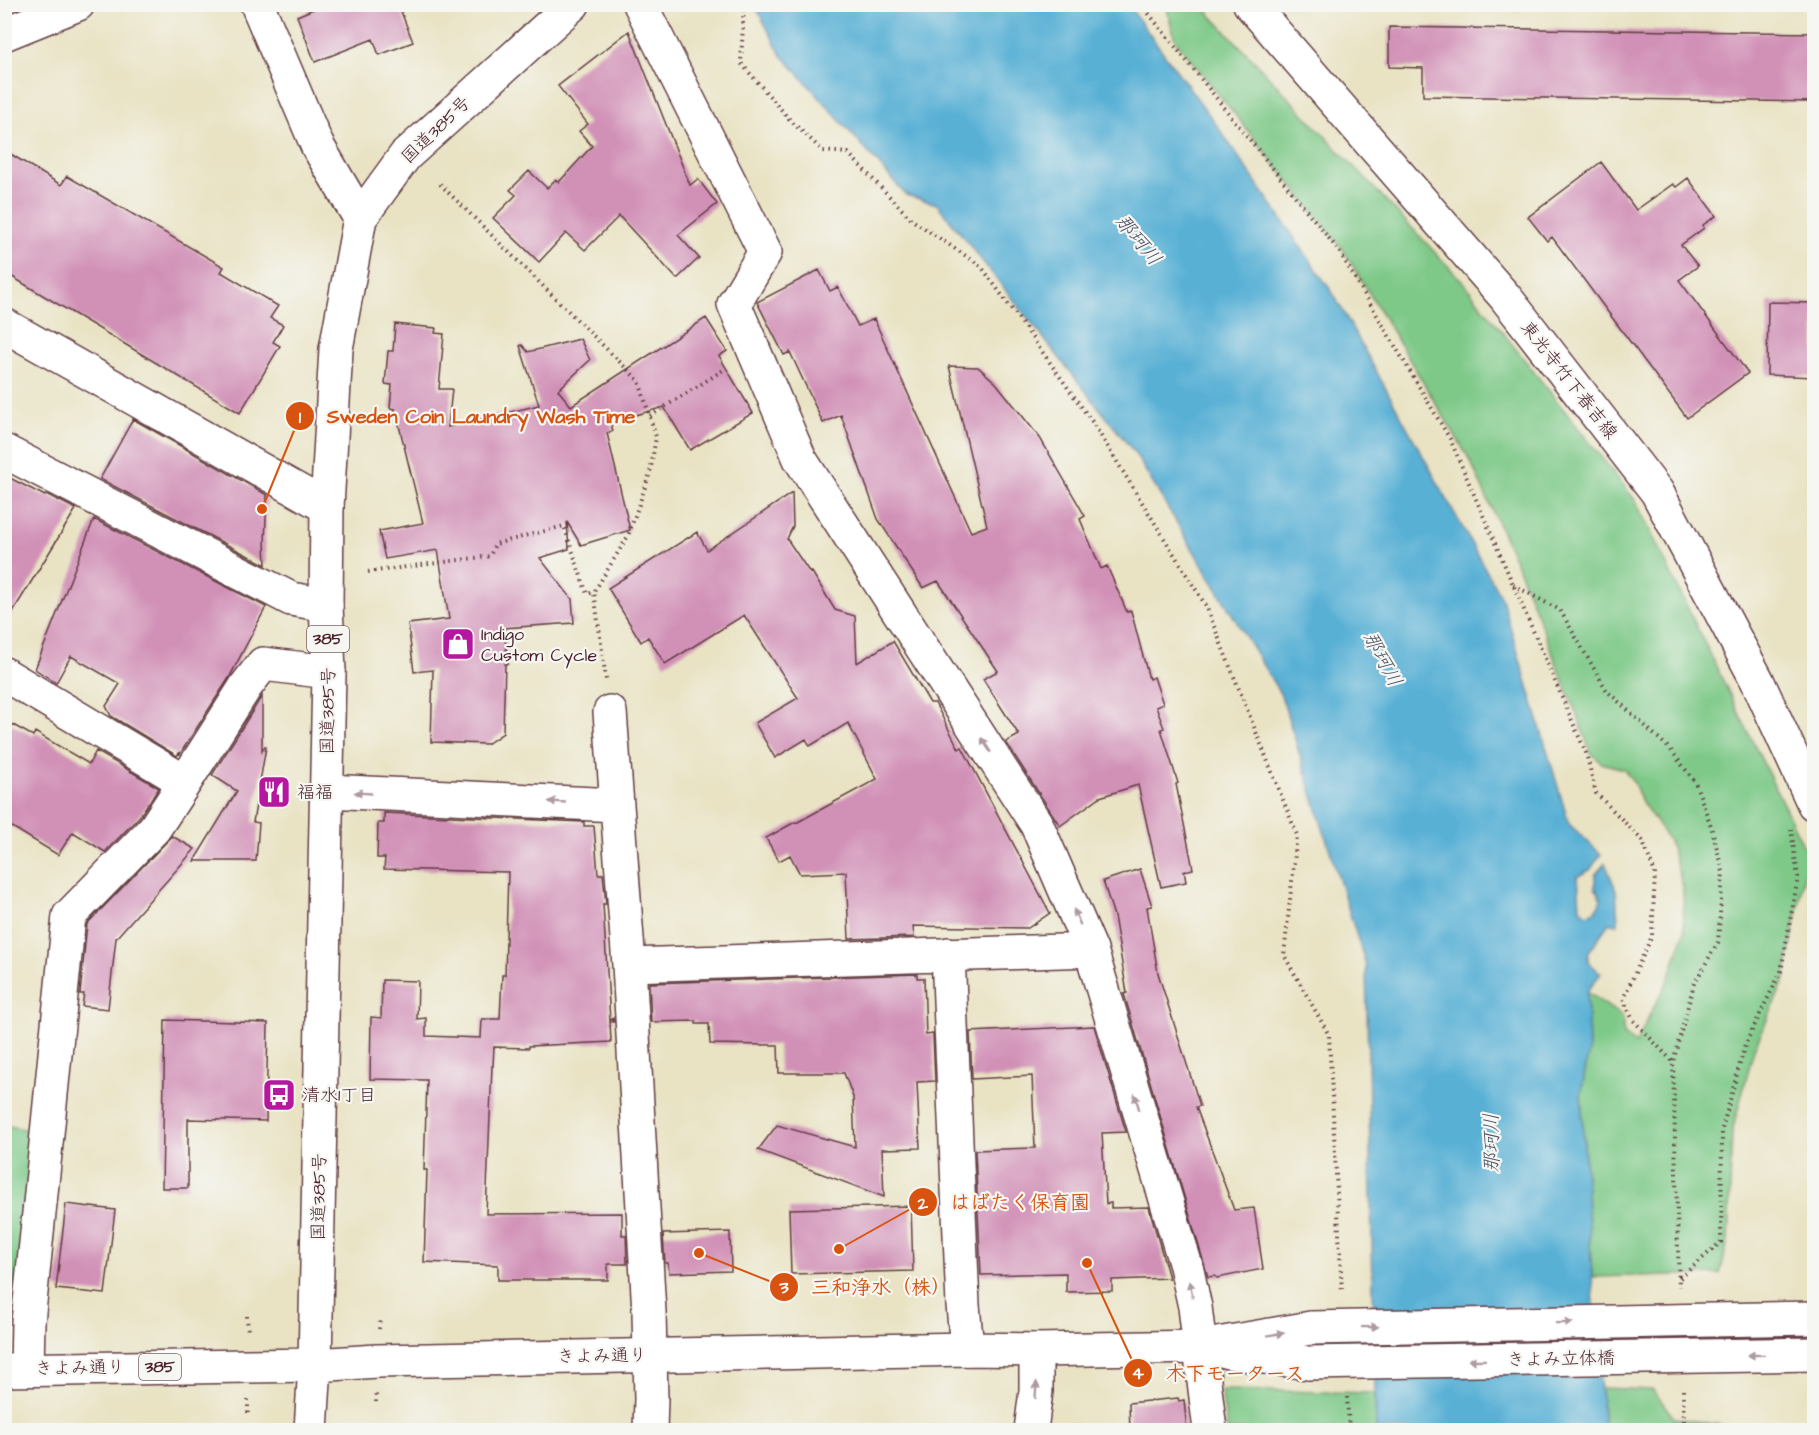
<svg xmlns="http://www.w3.org/2000/svg" width="1819" height="1435" font-family="'Architects Daughter','Klee One',sans-serif">
  <style>
    .green { fill: #7ec988; stroke: #64745a; stroke-width: 1.5 }
    .water { fill: #58b0d5; stroke: #516880; stroke-width: 1.5 }
    .building { fill: #d191b7 }
    .lines { fill: none; stroke-linecap: round; stroke-linejoin: round }
    .minor-casing { stroke: #623c42; stroke-width: 36 }
    .tertiary-casing { stroke: #623c42; stroke-width: 36 }
    .secondary-casing { stroke: #623c42; stroke-width: 36 }
    .trunk-casing { stroke: #623c42; stroke-width: 36 }
    .path { stroke: #623c42; stroke-width: 4; stroke-dasharray: 1.5 4.5; stroke-linecap: butt }
    .minor { stroke: #fff; stroke-width: 33 }
    .tertiary { stroke: #fff; stroke-width: 33 }
    .secondary { stroke: #fff; stroke-width: 33 }
    .trunk { stroke: #fff; stroke-width: 33 }
    .tertiary-bridge-casing { stroke: #623c42; stroke-width: 36; stroke-linecap: butt }
    .tertiary-bridge { stroke: #fff; stroke-width: 33 }
    .oneway { fill: #ae9aa0 }
    .labels { text-anchor: middle; dominant-baseline: central; stroke-width: 4.5; stroke-linejoin: round; paint-order: stroke }
    .shield { fill: #f6f6f2; stroke: #7e6067; stroke-width: 1.5 }
    .shield-label { font-size: 16px; font-weight: bold; fill: #4a1f2b }
    .street-label { font-size: 18px; fill: #4a1f2b; stroke: #f6f6f2 }
    .poi-label { font-size: 18px; fill: #4a1f2b; stroke: #f6f6f2; text-anchor: start }
    .water-label { font-size: 20px; font-style: italic; fill: #4f5266; stroke: #f6f6f2 }
    .leader { fill: none; stroke: #d8530f; stroke-width: 2 }
    .callout-dot { fill: #d8530f; stroke: #f6f6f2; stroke-width: 2 }
    .mark-label { font-size: 18px; text-anchor: middle; font-weight: bold; fill: #fff }
    .callout-label { font-size: 20px; text-anchor: middle; font-weight: bold; fill: #d8530f; stroke: #f6f6f2; stroke-width: 4.5; stroke-linejoin: round; paint-order: stroke }
  </style>
  <rect width="100%" height="100%" fill="#f6f6f2"/>
  <filter id="ink" filterUnits="userSpaceOnUse"><feTurbulence type="fractalNoise" baseFrequency=".0167" numOctaves="2"/><feDisplacementMap in="SourceGraphic" scale="12" xChannelSelector="R" yChannelSelector="G"/><feConvolveMatrix kernelMatrix="1 2 1 2 8 2 1 2 1" color-interpolation-filters="sRGB"/></filter>
  <filter id="wash" filterUnits="userSpaceOnUse"><feTurbulence type="fractalNoise" baseFrequency=".008" numOctaves="4" result="noise"/><feDisplacementMap in="SourceGraphic" scale="24" xChannelSelector="R" yChannelSelector="G"/><feGaussianBlur stdDeviation="1.35" result="paint"/><feColorMatrix in="noise" values="0 0 0 0 0 0 0 0 0 0 0 0 0 0 0 0 0 1.4 0 .05"/><feComposite in="paint" operator="in"/></filter>
  <g filter="url(#wash)">
    <rect width="100%" height="100%" fill="#e9e3c4"/>
    <path class="green" d="M1166,5H1201L1463,282L1635,500L1808,855L1785,979L1754,1049L1732,1132L1728,1241L1720,1274L1592,1277L1581,1094L1589,1050L1587,992L1623,1017V1035L1636,1044L1650,1014L1669,979L1684,933L1683,886L1669,841L1642,802L1634,783L1624,769L1601,763L1590,751L1579,720L1519,570L1470,460L1342,248L1175,40Z
      M4,1125L34,1131L12,1309H4Z
      M1601,1388L1653,1390L1674,1418L1755,1430H1604Z
      M1221,1390L1375,1393L1376,1430H1227Z"/>
    <path class="water" d="M755,5H1128L1213,120L1334,295L1502,599L1569,824L1601,854L1590,870L1578,876L1580,908L1587,914L1596,911L1601,899L1595,888V875L1605,863L1616,890L1618,924L1609,923L1588,953V962L1601,973L1587,992L1589,1050L1581,1094L1592,1277L1604,1430H1376L1366,965L1281,695L1134,452L937,204L906,195L780,53Z"/>
    <g id="blocks">
      <path class="building" d="M325,4H398L413,42L379,55L373,39L315,62L297,16Z
        M1389,27L1815,33V102L1423,96V68L1389,67Z
        M629,31L690,185L698,179L717,204L678,235L699,258L677,279L619,216L585,250L566,233L539,262L493,218L516,195L510,190L529,171L547,188L555,180L559,182L592,146L579,131L588,124L558,86Z
        M4,150L61,185L67,176L224,267L221,272L278,306L270,318L283,325L273,342L280,346L240,413L4,272Z
        M1601,162L1636,210L1673,184L1676,187L1688,178L1716,216L1703,225L1704,228L1681,245L1698,266L1679,280L1748,373L1687,418L1552,237L1547,241L1528,217Z
        M819,270L830,291L838,287L858,326L874,319L971,532L987,526L949,366L978,367L996,383L1040,438L1085,516L1080,519L1101,569L1107,566L1127,612L1131,611L1149,679L1154,677L1163,704L1156,707L1164,728L1161,729L1178,783L1176,784L1193,869L1184,871L1186,882L1161,887L1138,785L1100,797L1060,826L1006,742L1019,735L983,679L998,671L938,581L923,588L878,519L841,415L823,423L790,352L784,355L757,302Z
        M1768,302L1815,303V377L1767,375Z
        M706,318L727,351L719,356L753,413L690,450L664,407L610,422L613,431L607,433L630,530L581,545L567,522L569,549L540,558L572,599L574,623L504,628L508,664H505L503,733L487,744L431,742L433,670L414,672L408,624L449,619L438,550L385,559L379,531L423,523L395,409L390,408L392,385L385,384L388,351H393L395,324L436,328L435,333L444,334L439,389H452L448,427L539,405L520,346L522,345L528,352L580,339L590,360L558,390L571,406Z
        M133,419L267,495L265,542L266,565L100,479Z
        M4,475L45,496L46,494L76,509L4,626Z
        M792,493L793,526L787,539L810,573L812,572L835,610L855,616L857,663L893,641L930,703H935L959,749L962,747L1050,913L1028,928L913,926L914,937L849,939L846,872L800,874L790,855L779,861L766,838L795,822L796,823L877,779L848,723L810,746L806,739L775,758L755,723L798,698L744,615L665,664L648,637L641,642L608,588L697,532L707,550Z
        M94,519L266,607L229,678L180,754L179,753L177,756L111,716L106,706L120,684L71,656L56,683L35,669Z
        M262,696V751L265,746L266,747L253,822L259,823L256,861H194L237,791L212,775Z
        M4,720L33,736L35,732L89,764L96,751L159,788L139,817L105,852L73,832L58,855L4,822Z
        M384,813L584,822V826H594L598,874H603L606,904H603L610,1021L613,1018L614,1022H610L611,1042L529,1046V1048L494,1047L493,1066H492L486,1214L622,1213V1235H626L627,1264H608V1280H498V1265L424,1262L427,1170H424L427,1080L370,1079L371,1017L381,1018L382,980L418,981L417,1019L426,1018V1036L481,1038L482,1019H500L502,975H505L508,872L384,869L385,858H377L378,823H384Z
        M172,836L195,849L116,938L108,1009L82,1006L84,994H80L87,924Z
        M1140,869L1152,906L1147,907L1158,973L1200,1106L1196,1107L1234,1210L1254,1208L1263,1269L1217,1278L1215,1276L1208,1277L1124,994L1127,993L1114,916L1103,881Z
        M917,974V978H924L926,1035L933,1034L935,1081L917,1082L920,1148L882,1149L884,1197L758,1150L777,1125L855,1147L853,1097L844,1073H779L778,1045L710,1044L709,1024H696V1021L651,1022L649,983Z
        M165,1020L268,1023L266,1121L188,1119V1188H162Z
        M1094,1026L1126,1132L1102,1133L1106,1204L1111,1203V1208L1149,1207L1169,1278L1112,1280V1291L1066,1292V1273L981,1275L975,1150L1035,1148L1032,1076L972,1079L970,1032Z
        M66,1204L115,1210L105,1294L56,1289Z
        M911,1206L913,1271L791,1274L789,1209Z
        M730,1232L731,1271L669,1273L668,1263H665L663,1234Z
        M1178,1398L1179,1401L1184,1400L1187,1431H1130L1129,1403Z"/>
    </g>
  </g>
  <g filter="url(#ink)">
    <use href="#blocks" fill-opacity="0" stroke="#623c42" stroke-width="1.5"/>
    <g class="lines">
      <g class="minor-casing">
        <path id="minor" d="M640,4L765,252L734,304L800,459L1037,825L1091,950L1186,1266L1195,1307L1210,1430
          M4,34L78,4
          M4,325L327,507
          M4,451L291,599L326,605
          M4,674L185,782L246,686L263,664L329,672
          M610,712L629,965L649,1312L651,1399L650,1430
          M327,791L616,805
          M948,954L963,1305L967,1349
          M629,965L1091,950
          M27,1369L28,1322L69,916L154,829L185,782
          M1031,1430L1036,1391V1350"/>
      </g>
      <g class="tertiary-casing">
        <path id="tertiary" d="M257,4L317,145L360,218
          M1228,1352L1308,1363
          M311,1430L315,1365L377,1361L967,1349L1036,1350L1200,1347L1311,1328"/>
      </g>
      <g class="secondary-casing">
        <path id="secondary" d="M1250,4L1506,298L1657,492L1757,680L1814,804"/>
      </g>
      <g class="trunk-casing">
        <path id="trunk" d="M4,1370L315,1365L329,672L326,605L327,507L336,349L360,218L405,156L573,4"/>
      </g>
      <path class="path" d="M744,4L741,63L791,121L823,151L848,153L912,220L981,266L1093,423L1206,606L1297,835L1284,955L1329,1035L1342,1293
        M1141,4L1339,251L1450,439L1586,753L1596,793L1642,840L1655,873L1652,936L1623,999L1633,1020L1673,1062L1679,1287
        M440,184L639,381L656,437L650,473L628,536L594,592L606,680
        M650,416L725,369
        M368,572L490,556L495,544L564,526L587,594L594,592
        M1513,585L1560,610L1607,691L1670,749L1695,782L1711,826L1723,872L1718,942L1694,984L1673,1062
        M1680,1278L1721,1242L1722,1129L1745,1045L1781,971L1798,877L1791,829
        M247,1316L248,1333
        M379,1329L380,1318
        M1683,1390L1684,1430
        M1347,1397L1349,1430
        M376,1402V1393
        M248,1413V1400"/>
      <use href="#minor" class="minor"/>
      <use href="#tertiary" class="tertiary"/>
      <use href="#secondary" class="secondary"/>
      <use href="#trunk" class="trunk"/>
      <g class="tertiary-bridge-casing">
        <path id="tertiary-bridge" d="M1311,1328L1814,1318
          M1308,1363L1814,1354"/>
      </g>
      <use href="#tertiary-bridge" class="tertiary-bridge"/>
    </g>
    <defs><path id="oneway-solid" d="M-6-.8H1V-3.2L6.5 0L1 3.2V.8H-6Z" transform="scale(1.5)"/></defs>
    <g class="oneway">
      <use href="#oneway-solid" transform="translate(986 745) rotate(-123)"/>
      <use href="#oneway-solid" transform="translate(363 793) rotate(-177)"/>
      <use href="#oneway-solid" transform="translate(557 802) rotate(-177)"/>
      <use href="#oneway-solid" transform="translate(1077 917) rotate(-113)"/>
      <use href="#oneway-solid" transform="translate(1137 1102) rotate(-107)"/>
      <use href="#oneway-solid" transform="translate(1191 1289) rotate(-102)"/>
      <use href="#oneway-solid" transform="translate(1564 1323) rotate(-1)"/>
      <use href="#oneway-solid" transform="translate(1370 1327) rotate(-1)"/>
      <use href="#oneway-solid" transform="translate(1276 1334) rotate(-10)"/>
      <use href="#oneway-solid" transform="translate(1756 1355) rotate(179)"/>
      <use href="#oneway-solid" transform="translate(1477 1360) rotate(179)"/>
      <use href="#oneway-solid" transform="translate(1036 1390) rotate(-86)"/>
    </g>
  </g>
  <defs>
    <g id="shop-square" transform="scale(1.725)"><rect x="-9" y="-9" width="18" height="18" rx="4" fill="#b5179e" stroke="#f6f6f2"/><path d="M-5-2.5h2.3a2.7 3.5 0 0 1 5.4 0H5L5.5 6h-11ZM-1.5-2.5h3a1.5 2.3 0 0 0-3 0Z" fill="#fff"/></g>
    <g id="restaurant-square" transform="scale(1.725)"><rect x="-9" y="-9" width="18" height="18" rx="4" fill="#b5179e" stroke="#f6f6f2"/><path d="M-5-6h1v4h1v-4h1v4h1v-4h1v5L-1.5 .5V6h-2V.5L-5-1ZM5-6V6H3V1.5H1.5Q1.5-4 5-6Z" fill="#fff"/></g>
    <g id="bus-square" transform="scale(1.725)"><rect x="-9" y="-9" width="18" height="18" rx="4" fill="#b5179e" stroke="#f6f6f2"/><path d="M-5-6H5V4H4V6H2V4H-2V6H-4V4H-5ZM-3.5-4V0h7V-4ZM-3.5 1.2v1.5H-2V1.2ZM2 1.2v1.5H3.5V1.2Z" fill="#fff"/></g>
  </defs>
  <g fill-rule="evenodd">
    <use href="#shop-square" x="458" y="644"/>
    <use href="#restaurant-square" x="274" y="792"/>
    <use href="#bus-square" x="279" y="1095"/>
  </g>
  <g class="labels">
    <g class="shield">
      <rect x="307" y="626" width="42" height="26" rx="4.5"/>
      <rect x="139" y="1354" width="42" height="26" rx="4.5"/>
    </g>
    <g class="shield-label">
      <text x="328" y="639">385</text>
      <text x="160" y="1367">385</text>
    </g>
    <g class="street-label">
      <text transform="translate(436 130) rotate(-44)">国道385号</text>
      <text transform="translate(1569 380) rotate(52)">東光寺竹下春吉線</text>
      <text transform="translate(328 711) rotate(-89)">国道385号</text>
      <text transform="translate(319 1197) rotate(-89)">国道385号</text>
      <text transform="translate(602 1356) rotate(-1)">きよみ通り</text>
      <text transform="translate(1561 1359) rotate(-1)">きよみ立体橋</text>
      <text transform="translate(80 1368) rotate(-1)">きよみ通り</text>
    </g>
    <g class="poi-label">
      <text x="481" y="634">Indigo<tspan x="481" dy="21">Custom Cycle</tspan></text>
      <text x="297" y="792">福福</text>
      <text x="302" y="1095">清水1丁目</text>
    </g>
    <g class="water-label">
      <text transform="translate(1138 240) rotate(50)">那珂川</text>
      <text transform="translate(1382 659) rotate(61)">那珂川</text>
      <text transform="translate(1492 1143) rotate(-91)">那珂川</text>
    </g>
  </g>
  <path class="leader" d="M262 509L300 416M839 1249L923 1202M699 1253L784 1287M1087 1263L1138 1373"/>
  <g class="callout-dot">
    <circle cx="262" cy="509" r="6"/>
    <circle cx="839" cy="1249" r="6"/>
    <circle cx="699" cy="1253" r="6"/>
    <circle cx="1087" cy="1263" r="6"/>
    <circle cx="300" cy="416" r="15"/>
    <circle cx="923" cy="1202" r="15"/>
    <circle cx="784" cy="1287" r="15"/>
    <circle cx="1138" cy="1373" r="15"/>
  </g>
  <g class="mark-label">
    <text x="300" y="423">1</text>
    <text x="923" y="1209">2</text>
    <text x="784" y="1293">3</text>
    <text x="1138" y="1379">4</text>
  </g>
  <g class="callout-label">
    <text x="481" y="423">Sweden Coin Laundry Wash Time</text>
    <text x="1020" y="1209">はばたく保育園</text>
    <text x="881" y="1294">三和浄水（株）</text>
    <text x="1235" y="1380">木下モータース</text>
  </g>
  <rect width="1819" height="1435" fill="none" stroke="#f6f6f2" stroke-width="24"/>
</svg>
